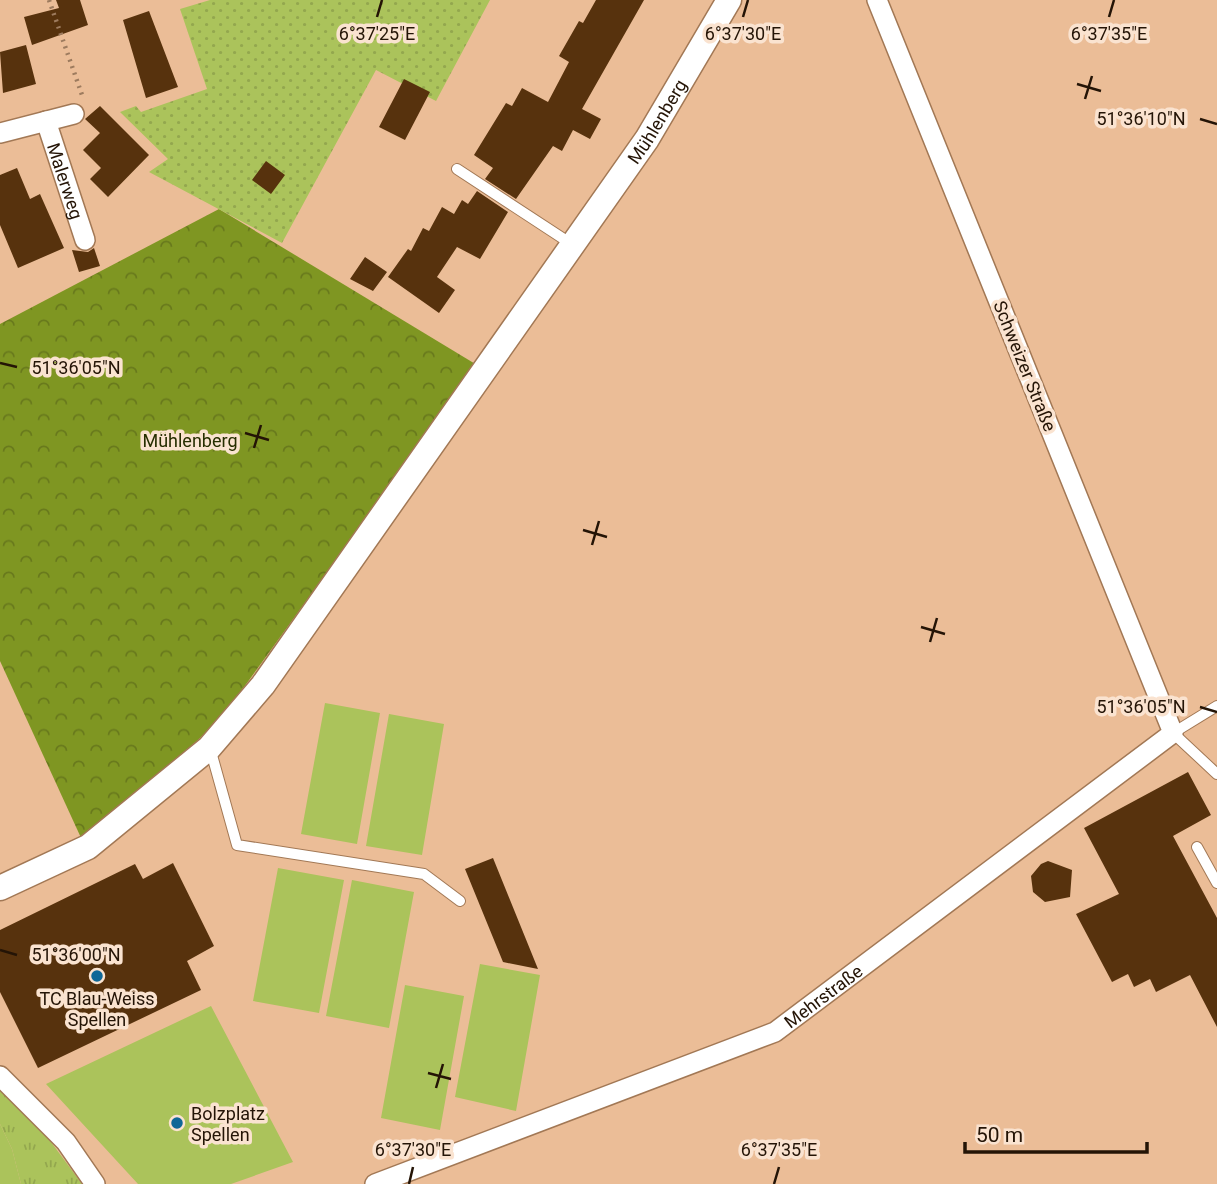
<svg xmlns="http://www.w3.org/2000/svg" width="1217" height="1184" font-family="Roboto,sans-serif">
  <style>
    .grass { fill: url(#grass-tufts) }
    .forest { fill: url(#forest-crowns) }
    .park { fill: url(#park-dots) }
    .pitch { fill: #abc35b }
    .building { fill: #57320d }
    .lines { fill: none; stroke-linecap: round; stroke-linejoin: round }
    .service-casing { stroke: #a27855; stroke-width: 12 }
    .minor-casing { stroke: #a27855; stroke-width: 22 }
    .tertiary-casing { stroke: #a27855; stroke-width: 27 }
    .path { stroke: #9d7b5e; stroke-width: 4.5; stroke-dasharray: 2 5; stroke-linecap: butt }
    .service { stroke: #fff; stroke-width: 10 }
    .minor { stroke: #fff; stroke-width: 19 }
    .tertiary { stroke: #fff; stroke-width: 24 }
    .ticks { fill: none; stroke: #241406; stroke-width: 2.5 }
    .poi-dot { fill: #0e6797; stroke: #fae3d0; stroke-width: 2.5 }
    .labels { text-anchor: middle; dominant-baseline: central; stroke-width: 7; stroke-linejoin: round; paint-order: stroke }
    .street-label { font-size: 18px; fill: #241406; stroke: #fae3d0 }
    .park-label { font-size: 18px; fill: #262e00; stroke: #fae3d0 }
    .poi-label { font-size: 18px; fill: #241406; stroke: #fae3d0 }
    .ticks-label { font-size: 18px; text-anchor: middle; fill: #241406; stroke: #fae3d0; stroke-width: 7; stroke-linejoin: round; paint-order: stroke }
  </style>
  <defs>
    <pattern id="grass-tufts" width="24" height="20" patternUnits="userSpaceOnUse" patternTransform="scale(1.75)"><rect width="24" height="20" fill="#abc35b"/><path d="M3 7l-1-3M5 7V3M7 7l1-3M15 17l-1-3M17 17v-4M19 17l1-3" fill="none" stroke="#93a74e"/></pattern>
    <pattern id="forest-crowns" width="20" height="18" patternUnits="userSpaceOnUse" patternTransform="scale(1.75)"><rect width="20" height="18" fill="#7f9622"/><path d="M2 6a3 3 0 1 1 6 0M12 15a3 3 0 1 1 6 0" fill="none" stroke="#68791c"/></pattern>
    <pattern id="park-dots" width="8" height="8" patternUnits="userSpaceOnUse" patternTransform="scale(1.75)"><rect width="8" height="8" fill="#abc35b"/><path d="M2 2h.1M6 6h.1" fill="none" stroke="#93a74e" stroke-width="1.8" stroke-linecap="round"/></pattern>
  </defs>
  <rect width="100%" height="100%" fill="#ebbd97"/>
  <path class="grass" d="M0,1083L37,1123L82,1184H21L12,1149L0,1124Z"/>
  <path class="forest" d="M219,209L477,365L226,712L198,740L82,840L0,661V324Z"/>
  <path class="park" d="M210,0H490L436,101L376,70L282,243L149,172L168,159L120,112L136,106L141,112L207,89L180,9Z"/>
  <path class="pitch" d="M325,703L380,713L357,844L301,834Z
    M389,714L444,724L422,855L366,846Z
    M278,868L344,880L319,1013L253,1001Z
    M352,880L414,892L389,1028L326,1016Z
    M480,964L540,975L516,1111L455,1097Z
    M405,985L464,996L440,1130L381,1118Z
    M211,1006L293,1162L231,1184H138L46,1084Z
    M0,1124L12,1149L21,1184H0Z"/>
  <path class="building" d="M56,0H80L88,25L32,45L24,17L59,8Z
    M596,0H644L582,109L601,119L590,139L573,130L562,151L553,146L516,199L485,179L493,168L474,155L506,103L512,106L522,88L548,102L569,62L559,56L579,21L583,23Z
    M149,11L178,87L146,98L123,20Z
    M26,45L36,84L3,93L0,52Z
    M404,79L430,92L405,140L379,127Z
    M100,106L149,155L108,197L90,179L101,168L83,150L100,133L85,119Z
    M266,161L285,175L271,194L252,180Z
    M17,168L30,199L40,194L64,248L18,268L0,225V175Z
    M477,191L508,212L480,259L457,247L437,277L455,290L439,313L388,277L408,249L411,251L423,228L429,231L442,207L454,214L462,200L468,204Z
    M94,248L100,266L79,272L72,250L88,252Z
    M365,257L387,272L373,291L350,279Z
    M1188,772L1211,815L1173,836L1217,918V1027L1190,975L1156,992L1150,979L1134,987L1128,974L1112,982L1076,914L1119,894L1084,828Z
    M493,858L538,969L503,962L465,869Z
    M1048,861L1072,870L1070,897L1045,902L1033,892L1031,876L1041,864Z
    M173,863L214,946L187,961L201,990L38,1068L0,992V930L135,864L143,879Z"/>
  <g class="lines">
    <g class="service-casing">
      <path id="service" d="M457,169L573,245
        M1217,706L1173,733L1217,774
        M210,748L237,845L424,874L460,901
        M1197,847L1217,883"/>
    </g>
    <g class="minor-casing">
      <g id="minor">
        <path id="s1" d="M46,121L85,240"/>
        <path d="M0,133L74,114"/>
        <path d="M0,1076L66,1142L95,1184"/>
        <path id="s2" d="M375,1184L775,1032L1173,733L877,0"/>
      </g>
    </g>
    <g class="tertiary-casing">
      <g id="tertiary">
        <path id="s3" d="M0,888L88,847L209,748L263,685L647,139L729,0"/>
      </g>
    </g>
    <path class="path" d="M49,0L82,95"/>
    <use href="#service" class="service"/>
    <use href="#minor" class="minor"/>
    <use href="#tertiary" class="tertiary"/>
  </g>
  <path class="ticks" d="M377,17L382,0M743,17L748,0M1109,17L1114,0M1077,84L1101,91M1085,99L1092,76M1200,119L1217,124M0,363L17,367M245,433L269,440M254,448L261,425M583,530L607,537M592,545L599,521M921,627L945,634M930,642L937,618M1200,707L1217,712M0,950L17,955M428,1073L451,1079M436,1088L443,1064M409,1184L413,1167M774,1184L779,1167"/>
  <g class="poi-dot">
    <circle cx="97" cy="976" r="7"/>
    <circle cx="177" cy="1123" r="7"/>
  </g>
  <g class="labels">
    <g class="street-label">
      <text stroke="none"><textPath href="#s3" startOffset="1024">Mühlenberg</textPath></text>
      <text stroke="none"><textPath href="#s1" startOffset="63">Malerweg</textPath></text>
      <text transform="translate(1025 366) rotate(68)">Schweizer Straße</text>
      <text stroke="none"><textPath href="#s2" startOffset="488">Mehrstraße</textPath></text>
    </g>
    <g class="park-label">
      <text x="190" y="440">Mühlenberg</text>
    </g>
    <g class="poi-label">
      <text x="97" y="998">TC Blau-Weiss<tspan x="97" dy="21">Spellen</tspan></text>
      <text x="191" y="1113" text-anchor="start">Bolzplatz<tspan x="191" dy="21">Spellen</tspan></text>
    </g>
  </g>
  <g class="ticks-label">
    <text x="377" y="40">6°37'25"E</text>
    <text x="743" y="40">6°37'30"E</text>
    <text x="1109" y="40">6°37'35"E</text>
    <text x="1141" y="125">51°36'10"N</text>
    <text x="76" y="374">51°36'05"N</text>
    <text x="1141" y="713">51°36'05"N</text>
    <text x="76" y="961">51°36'00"N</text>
    <text x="413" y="1156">6°37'30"E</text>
    <text x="779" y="1156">6°37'35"E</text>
  </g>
  <path d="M965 1142v10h182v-10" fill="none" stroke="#241406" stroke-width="3.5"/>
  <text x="976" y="1142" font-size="21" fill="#241406" stroke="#fae3d0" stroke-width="5" paint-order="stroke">50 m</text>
</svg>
